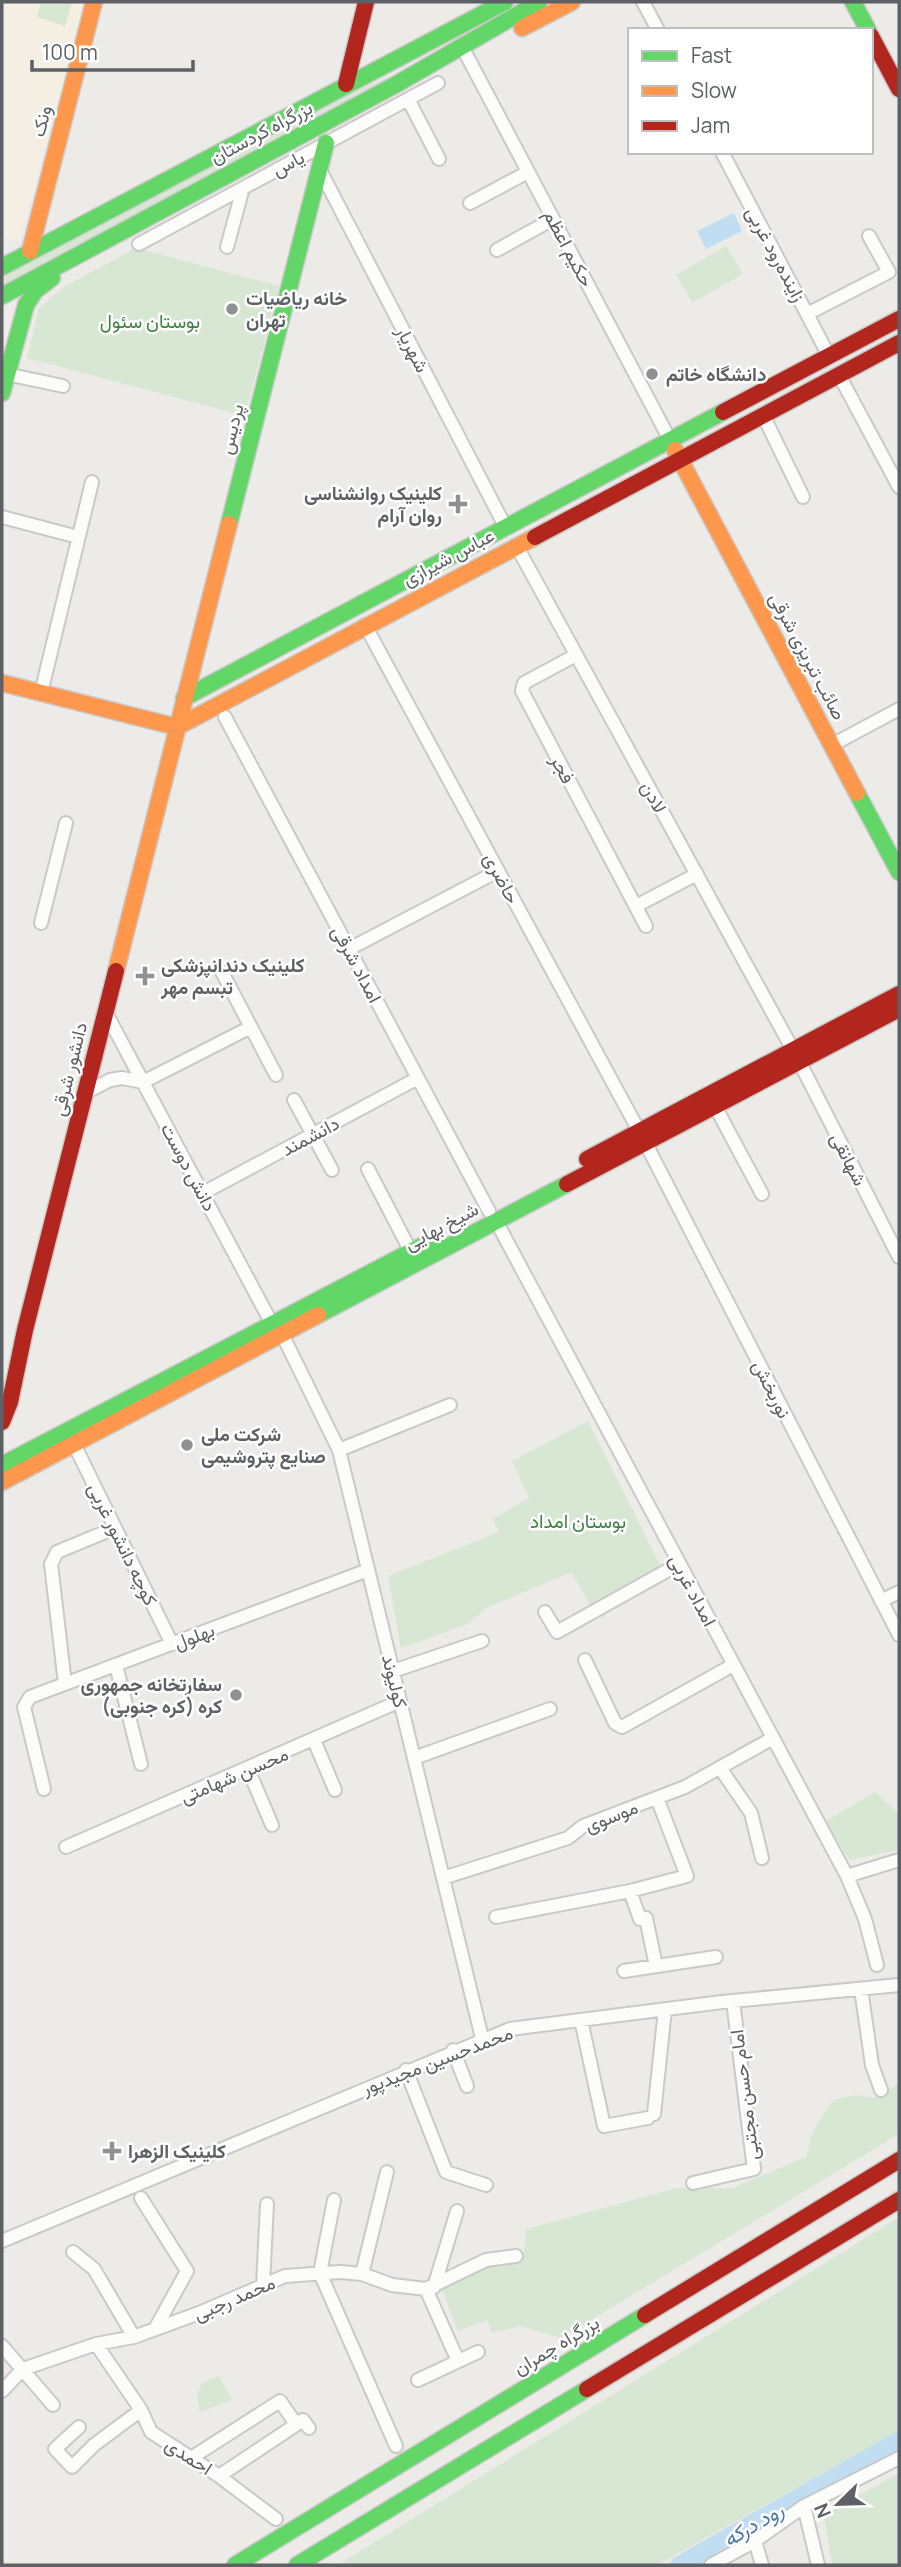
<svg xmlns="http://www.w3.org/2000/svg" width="901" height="2567" font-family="Manrope,Vazirmatn,sans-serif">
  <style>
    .commercial { fill: #f4efe2 }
    .green { fill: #d7e7d4 }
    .water { fill: #c0ddf2 }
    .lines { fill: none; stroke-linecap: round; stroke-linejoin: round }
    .river { stroke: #c0ddf2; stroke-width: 19 }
    .street-casing { stroke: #c9c9c9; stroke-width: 16 }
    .fast-casing { stroke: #c9c9c8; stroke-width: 19 }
    .slow-casing { stroke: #c9c9c8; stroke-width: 19 }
    .jam-casing { stroke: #c9c9c8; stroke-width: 19 }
    .street { stroke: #fcfcfb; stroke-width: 12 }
    .fast { stroke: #63d668; stroke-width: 16 }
    .slow { stroke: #ff974d; stroke-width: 16 }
    .jam { stroke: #b3261e; stroke-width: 16 }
    .poi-dot { fill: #8f9192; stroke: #fff; stroke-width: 2.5 }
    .labels { text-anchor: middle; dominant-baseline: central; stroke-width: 5; stroke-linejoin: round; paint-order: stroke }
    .street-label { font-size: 19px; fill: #5d6064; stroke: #fff }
    .poi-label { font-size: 19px; font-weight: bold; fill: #5d6064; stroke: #fff; text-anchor: start }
    .park-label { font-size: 19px; fill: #3e8241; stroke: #fff }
    .water-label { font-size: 21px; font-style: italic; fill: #4b78a6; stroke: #fff }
  </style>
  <rect width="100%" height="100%" fill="#ecebe7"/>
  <path class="commercial" d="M2,2H85L20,242L2,237Z"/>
  <path class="green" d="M41,2H72L65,26L37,17Z
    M401,72L2,286V278L325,105Z
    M726,246L743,274L692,303L676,275Z
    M136,248L279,286L245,416L27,358L39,308L64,287Z
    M588,1421L662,1569L592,1608L572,1573L567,1574L486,1608L468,1624L401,1648L388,1576L499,1532L493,1519L529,1498L512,1461Z
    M875,1792L899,1814V1850L849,1860L826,1821Z
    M899,2084V2134L561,2338L521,2326L491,2333L488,2320L458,2331L442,2289L495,2263L523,2262L526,2229L677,2188H732L806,2157L813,2131L833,2100L854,2095L874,2098Z
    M899,2217V2431L657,2565H338Z
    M219,2376L232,2400L200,2412L197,2395L202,2383Z
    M899,2473V2565H832L824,2515Z"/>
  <path class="water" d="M734,213L742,231L706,249L697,231Z"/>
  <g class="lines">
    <path class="river" d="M680,2565L899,2441"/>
    <g class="street-casing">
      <path id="street" d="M643,2L658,30
        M467,56L670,440
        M408,99L439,159
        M722,152L829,356
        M320,170L506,528
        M470,203L528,172
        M139,244L438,83
        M227,247L243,188
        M497,250L553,219
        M807,314L889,272L869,236
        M6,374L63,386
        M839,375L899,487
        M763,415L803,497
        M2,517L78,537
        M516,545L793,1050
        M365,625L639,1131
        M576,655L524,683L522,691L646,926
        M41,693L92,482
        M225,717L489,1211
        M832,745L899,709
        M636,906L697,874
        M41,923L66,823
        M349,949L498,871
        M222,972L276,1075
        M105,1011L272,1324
        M799,1061L899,1257
        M85,1093L110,1080L122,1078L143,1082L251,1027
        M294,1100L332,1170
        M715,1106L762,1194
        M645,1142L899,1635
        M368,1169L411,1252
        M203,1193L418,1078
        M496,1221L847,1876L865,1919L877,1965
        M282,1334L339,1450L482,2038
        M74,1444L172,1644
        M339,1450L450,1405
        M881,1601L899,1592
        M545,1612L557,1632L679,1564
        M585,1660L615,1723L622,1727L733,1665
        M116,1665L141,1764
        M393,1671L482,1641
        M65,1684L51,1564L57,1552L115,1528
        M314,1740L335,1790
        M414,1758L550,1709
        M720,1768L751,1813L762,1858
        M248,1769L272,1825
        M44,1789L24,1707L30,1697L368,1570
        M66,1847L400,1701
        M847,1876L899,1860
        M443,1878L568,1838L583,1826L685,1787L773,1738
        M630,1891L640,1919L646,1918L656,1966
        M496,1917L630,1891L687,1876L657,1798
        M624,1971L716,1957
        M861,1989L872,2065L881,2090
        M581,2020L604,2126L648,2118
        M453,2050L467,2086
        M406,2070L446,2172L486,2185
        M654,2114L665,2009
        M693,2183L754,2169L733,2001
        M141,2198L187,2271L155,2329
        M2,2241L510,2029L722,2002L899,1985
        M73,2252L94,2269L134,2337
        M320,2273L396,2446
        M320,2273L334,2200
        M362,2274L387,2172
        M263,2285L267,2204
        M434,2287L457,2211
        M426,2289L458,2361
        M96,2344L141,2410L151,2432L219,2476L276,2519
        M2,2346L53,2405
        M418,2380L478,2352
        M2,2391L23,2369L96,2344L134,2337L199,2313L285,2276L340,2272L362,2274L392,2285L426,2289L486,2260L516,2256
        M79,2427L55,2449L72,2467L94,2445L141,2410
        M191,2458L280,2401L296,2424
        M219,2476L303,2420L309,2428
        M804,2506L818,2565
        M755,2541L762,2565
        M711,2565L755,2541L804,2506L899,2458"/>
    </g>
    <g class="fast-casing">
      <path id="fast" d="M853,2L868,30
        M2,267L505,2
        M2,296L395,85L539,2
        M2,393L26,305L35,291L52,278
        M229,524L326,143
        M184,698L723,412
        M857,793L899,872
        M318,1315L567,1184
        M2,1465L435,1239
        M235,2565L645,2315
        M297,2565L587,2389"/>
    </g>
    <g class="slow-casing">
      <path id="slow" d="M522,28L572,2
        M30,251L94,2
        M675,450L857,793
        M2,683L177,727L535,537
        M116,971L229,524
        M2,1482L318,1315"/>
    </g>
    <g class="jam-casing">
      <path id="jam" d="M871,36L899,89
        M346,84L366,2
        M723,412L899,319
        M535,537L899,343
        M587,1159L899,994
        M567,1184L899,1009
        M2,1422L10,1402L25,1330L116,971
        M645,2315L899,2160
        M587,2389L899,2200"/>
    </g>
    <use href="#street" class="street"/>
    <use href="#fast" class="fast"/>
    <use href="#slow" class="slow"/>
    <use href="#jam" class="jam"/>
  </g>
  <g class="poi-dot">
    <circle cx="232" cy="309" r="7"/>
    <circle cx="652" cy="374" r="7"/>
    <path d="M454.5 493.5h7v7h7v7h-7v7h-7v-7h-7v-7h7z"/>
    <path d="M141.5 965.5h7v7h7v7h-7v7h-7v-7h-7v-7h7z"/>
    <circle cx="187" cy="1445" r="7"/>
    <circle cx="236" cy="1695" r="7"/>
    <path d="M108.5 2140.5h7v7h7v7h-7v7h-7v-7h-7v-7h7z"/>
  </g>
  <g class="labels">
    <g class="street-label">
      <text transform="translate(41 121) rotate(-76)">ونک</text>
      <text transform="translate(261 132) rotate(-28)">بزرگراه کردستان</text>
      <text transform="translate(288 163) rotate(-28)">یاس</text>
      <text transform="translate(569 248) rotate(62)">حکیم اعظم</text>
      <text transform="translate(776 254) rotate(62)">زاینده‌رود غربی</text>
      <text transform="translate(413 349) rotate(63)">شهریار</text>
      <text transform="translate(231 429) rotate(-76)">پردیس</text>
      <text transform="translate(448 557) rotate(-28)">عباس شیرازی</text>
      <text transform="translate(808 656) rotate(62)">صائب تبریزی شرقی</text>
      <text transform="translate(563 769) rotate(62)">فجر</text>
      <text transform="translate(654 797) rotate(61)">لادن</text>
      <text transform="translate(502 878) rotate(62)">حاضری</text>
      <text transform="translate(357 964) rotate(62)">امداد شرقی</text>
      <text transform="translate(69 1069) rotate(-76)">دانشور شرقی</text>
      <text transform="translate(310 1136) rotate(-28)">دانشمند</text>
      <text transform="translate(849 1159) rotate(63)">شهانقی</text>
      <text transform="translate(189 1167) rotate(62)">دانش دوست</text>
      <text transform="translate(441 1226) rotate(-28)">شیخ بهایی</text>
      <text transform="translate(772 1389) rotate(63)">نوربخش</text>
      <text transform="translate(123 1544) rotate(64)">کوچه دانشور غربی</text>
      <text transform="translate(693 1590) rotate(62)">امداد غربی</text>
      <text transform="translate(194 1636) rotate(-21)">بهلول</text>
      <text transform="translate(395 1681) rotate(76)">کولیوند</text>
      <text transform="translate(234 1775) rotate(-23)">محسن شهامتی</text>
      <text transform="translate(611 1816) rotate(-22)">موسوی</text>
      <text transform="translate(437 2060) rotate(-21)">محمدحسین مجیدپور</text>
      <text transform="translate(744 2095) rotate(-97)">امام حسن مجتبی</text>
      <text transform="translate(234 2298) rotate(-23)">محمد رجبی</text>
      <text transform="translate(556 2345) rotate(-31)">بزرگراه چمران</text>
      <text transform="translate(189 2456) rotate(33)">احمدی</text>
    </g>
    <g class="poi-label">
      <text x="246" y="298">خانه ریاضیات<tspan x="246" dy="22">تهران</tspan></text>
      <text x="666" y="374">دانشگاه خاتم</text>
      <text x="442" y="493" text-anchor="end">کلینیک روانشناسی<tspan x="442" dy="22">روان آرام</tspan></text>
      <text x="161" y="965">کلینیک دندانپزشکی<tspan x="161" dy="22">تبسم مهر</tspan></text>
      <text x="201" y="1434">شرکت ملی<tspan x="201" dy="22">صنایع پتروشیمی</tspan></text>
      <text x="222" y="1684" text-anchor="end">سفارتخانه جمهوری<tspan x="222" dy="22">کره (کره جنوبی)</tspan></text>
      <text x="128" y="2151">کلینیک الزهرا</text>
    </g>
    <g class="park-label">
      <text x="150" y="321">بوستان سئول</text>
      <text x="578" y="1521">بوستان امداد</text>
    </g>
    <g class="water-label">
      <text transform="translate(753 2524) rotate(-30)">رود درکه</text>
    </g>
  </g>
  <rect width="901" height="2567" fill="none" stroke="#5d6064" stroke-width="7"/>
  <rect x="628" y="28" width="245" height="126" fill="#ffffff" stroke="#bebfc1" stroke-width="2"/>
  <rect x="642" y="51" width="35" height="10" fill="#63d668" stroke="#bebfc1" stroke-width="2"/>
  <text x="691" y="63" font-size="21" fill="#5d6064">Fast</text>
  <rect x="642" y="86" width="35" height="10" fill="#ff974d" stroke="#bebfc1" stroke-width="2"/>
  <text x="691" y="98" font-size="21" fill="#5d6064">Slow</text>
  <rect x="642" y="121" width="35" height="10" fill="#b3261e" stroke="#bebfc1" stroke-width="2"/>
  <text x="691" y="133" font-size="21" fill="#5d6064">Jam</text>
  <g transform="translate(838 2504) rotate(247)" stroke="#ffffff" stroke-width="5" paint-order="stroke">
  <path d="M0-5L12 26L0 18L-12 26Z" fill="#5d6064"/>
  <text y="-10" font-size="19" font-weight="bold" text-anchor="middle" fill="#5d6064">N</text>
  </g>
  <path d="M32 60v10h161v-10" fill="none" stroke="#5d6064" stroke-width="3.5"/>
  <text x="42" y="60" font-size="21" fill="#5d6064" stroke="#ffffff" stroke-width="5" paint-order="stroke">100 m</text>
</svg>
